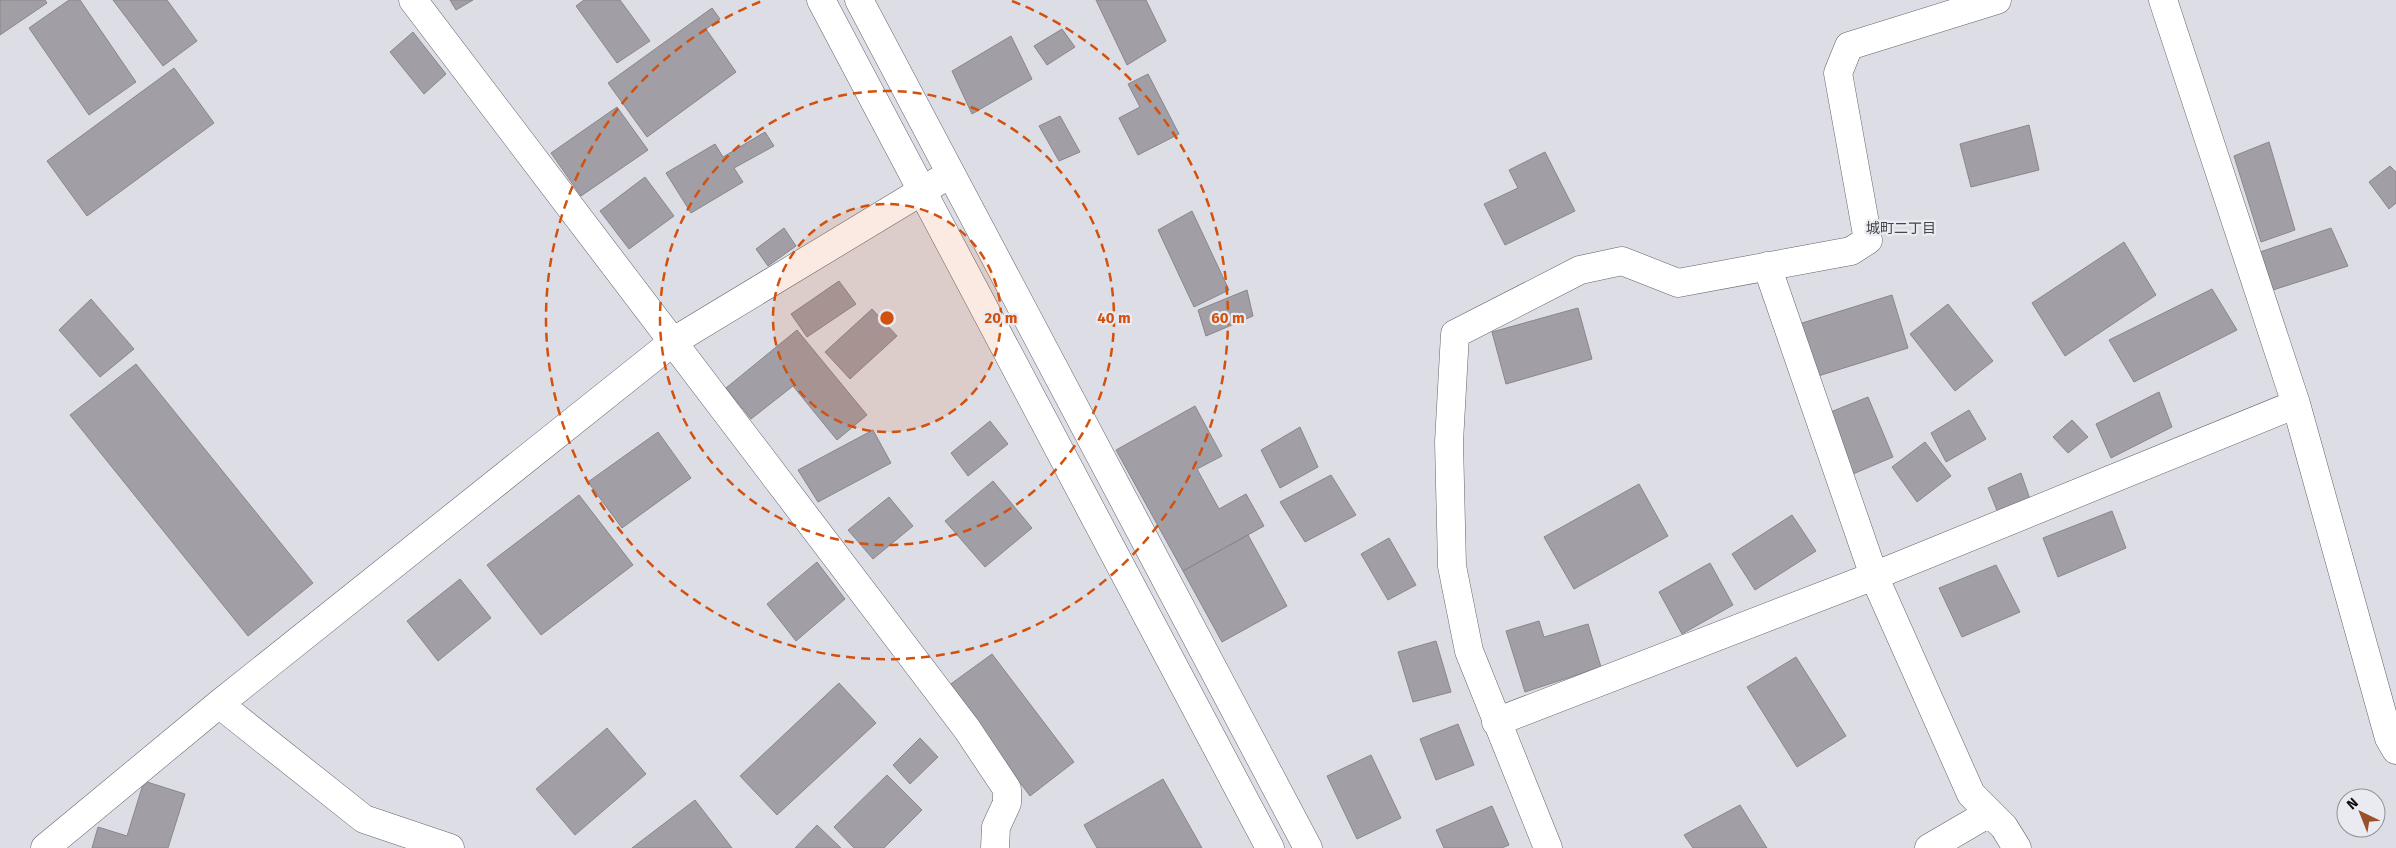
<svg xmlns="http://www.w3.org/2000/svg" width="2396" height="848" font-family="'Fira Sans','Noto Sans JP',sans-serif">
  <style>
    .building { fill: #a19ea5; stroke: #89868c }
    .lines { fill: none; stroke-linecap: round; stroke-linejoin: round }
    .street-casing { stroke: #63646a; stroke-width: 29 }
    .secondary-casing { stroke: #63646a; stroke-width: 29 }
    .street { stroke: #fff; stroke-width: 28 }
    .secondary { stroke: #fff; stroke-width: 28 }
    .ring { fill: none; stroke: #d2510c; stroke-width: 2.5; stroke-dasharray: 9 6 }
    .labels { text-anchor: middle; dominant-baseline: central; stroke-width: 4.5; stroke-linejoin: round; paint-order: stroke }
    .neighbourhood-label { font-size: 14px; fill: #44454b; stroke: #eaebf2 }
    .centre { fill: #d2510c; stroke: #eaebf2; stroke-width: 2.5 }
    .ring-label { font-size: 15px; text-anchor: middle; font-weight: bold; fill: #d2510c; stroke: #eaebf2; stroke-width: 4.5; stroke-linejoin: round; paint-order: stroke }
  </style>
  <rect width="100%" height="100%" fill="#dddde5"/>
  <path class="building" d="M0,0H45L47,3L0,35Z
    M69,0H80L136,82L89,115L29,28Z
    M113,0H167L197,41L163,66Z
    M450,0H473L456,10Z
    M584,0H620L650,41L617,63L576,6Z
    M1096,0H1146L1166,41L1127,65Z
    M712,8L720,19L706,29L736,72L647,137L608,83Z
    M1062,29L1075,47L1047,65L1034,46Z
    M413,32L446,74L424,94L390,52Z
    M1011,36L1032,79L972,114L952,71Z
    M174,68L214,123L87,216L47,161Z
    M1148,74L1179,134L1138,155L1119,118L1140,107L1128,84Z
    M617,107L648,150L581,196L551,153Z
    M1060,116L1080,152L1059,161L1039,126Z
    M2029,125L2039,170L1971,187L1960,144Z
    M765,132L774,146L734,168L743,182L691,213L666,173L715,144L723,157Z
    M2269,142L2295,230L2261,242L2234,156Z
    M1545,152L1575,211L1505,245L1484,204L1518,188L1509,170Z
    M2390,166L2396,172V203L2389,209L2369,182Z
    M645,177L674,216L629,249L600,211Z
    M1192,211L1229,290L1194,307L1158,230Z
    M784,228L796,246L768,266L756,249Z
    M2331,228L2348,266L2273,290L2257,253Z
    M2124,242L2156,295L2065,356L2032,303Z
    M839,281L856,304L807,337L791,314Z
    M2212,289L2237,330L2134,382L2109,340Z
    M1247,290L1253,316L1206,336L1198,310Z
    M1892,295L1908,348L1815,377L1799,324Z
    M91,299L134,349L100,377L59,330Z
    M1948,304L1993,361L1955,391L1910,334Z
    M1578,308L1592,359L1506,384L1492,332Z
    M872,309L897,336L850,379L825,352Z
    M797,330L867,415L837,440L793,386L751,419L726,388Z
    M136,364L313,583L248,636L70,415Z
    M2159,392L2172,427L2111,458L2096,424Z
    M1868,397L1893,457L1853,474L1828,413Z
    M1195,406L1222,456L1197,469L1219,509L1246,494L1264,526L1183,571L1116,450Z
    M1969,410L1986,439L1946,462L1931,433Z
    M2072,420L2088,437L2068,453L2053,437Z
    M990,421L1008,444L968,476L951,453Z
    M1300,427L1318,467L1280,488L1261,450Z
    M873,430L891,463L818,502L798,470Z
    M658,432L691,478L622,528L588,482Z
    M1925,442L1951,476L1917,502L1892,467Z
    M2021,473L2032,505L2000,518L1988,488Z
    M1331,475L1356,515L1305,542L1280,502Z
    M993,481L1032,528L985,567L945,521Z
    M1639,484L1668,536L1574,589L1544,537Z
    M579,495L633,565L541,635L487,565Z
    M889,497L913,526L873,559L848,530Z
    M2112,511L2126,548L2058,577L2043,538Z
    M1792,515L1816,551L1755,590L1732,554Z
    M1248,535L1287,606L1222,642L1183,571Z
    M1389,538L1416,585L1388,600L1361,554Z
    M817,562L845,599L796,641L767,604Z
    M1710,563L1733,605L1682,634L1659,592Z
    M1996,565L2020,612L1962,637L1939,588Z
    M460,579L491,618L438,661L407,621Z
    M1539,621L1544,637L1588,624L1601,667L1525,692L1506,631Z
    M1436,641L1451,692L1413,702L1398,652Z
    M992,654L1074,762L1030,796L948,686Z
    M1796,657L1846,736L1797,767L1747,687Z
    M839,683L876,723L777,815L740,776Z
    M1458,724L1474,765L1436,780L1420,739Z
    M607,728L646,774L575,835L536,789Z
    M920,738L938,757L910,784L893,765Z
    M1371,755L1401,818L1357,839L1327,776Z
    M887,775L922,810L884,848H854L834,827Z
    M1163,779L1202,848H1097L1084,825Z
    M144,781L185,794L168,848H92L98,827L127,836Z
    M695,800L732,848H632Z
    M1740,805L1767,848H1693L1684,835Z
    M1492,806L1509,845L1502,848H1444L1436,830Z
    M817,825L841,848H795Z"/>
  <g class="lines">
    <g class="street-casing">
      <path id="street" d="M413,0L967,729L1007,789V803L996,827L995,848
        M2163,0L2296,404L2389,738L2396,750
        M1767,266L1874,576L1971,794L2004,827L2017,848
        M219,704L364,819L450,848
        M1496,722L1874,576L2296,404
        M45,848L219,704L674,341L950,174
        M1548,848L1469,651L1452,566L1449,442L1455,334L1580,270L1622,261L1678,283L1851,251L1868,240L1838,73L1849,46L1997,0
        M1929,848L1989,813"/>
    </g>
    <g class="secondary-casing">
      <path id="secondary" d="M821,0L1270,848
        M859,0L1308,848"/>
    </g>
    <use href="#street" class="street"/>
    <use href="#secondary" class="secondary"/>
  </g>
  <circle cx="887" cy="318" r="114" fill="#d2510c" fill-opacity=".12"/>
  <g class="ring">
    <circle cx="887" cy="318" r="114"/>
    <circle cx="887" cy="318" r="227"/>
    <path d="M1012 1A341 341 0 1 1 762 1"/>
  </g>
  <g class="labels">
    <g class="neighbourhood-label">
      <text x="1901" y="228">城町二丁目</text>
    </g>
  </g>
  <circle cx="887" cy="318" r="8" class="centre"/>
  <g class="ring-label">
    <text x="1001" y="323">20 m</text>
    <text x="1114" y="323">40 m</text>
    <text x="1228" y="323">60 m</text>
  </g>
  <g transform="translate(2361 813) rotate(317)"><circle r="24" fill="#eaebf2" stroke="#919297"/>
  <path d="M0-4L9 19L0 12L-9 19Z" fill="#98512b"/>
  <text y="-8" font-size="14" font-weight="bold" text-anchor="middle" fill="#0c0c0e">N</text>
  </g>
</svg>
